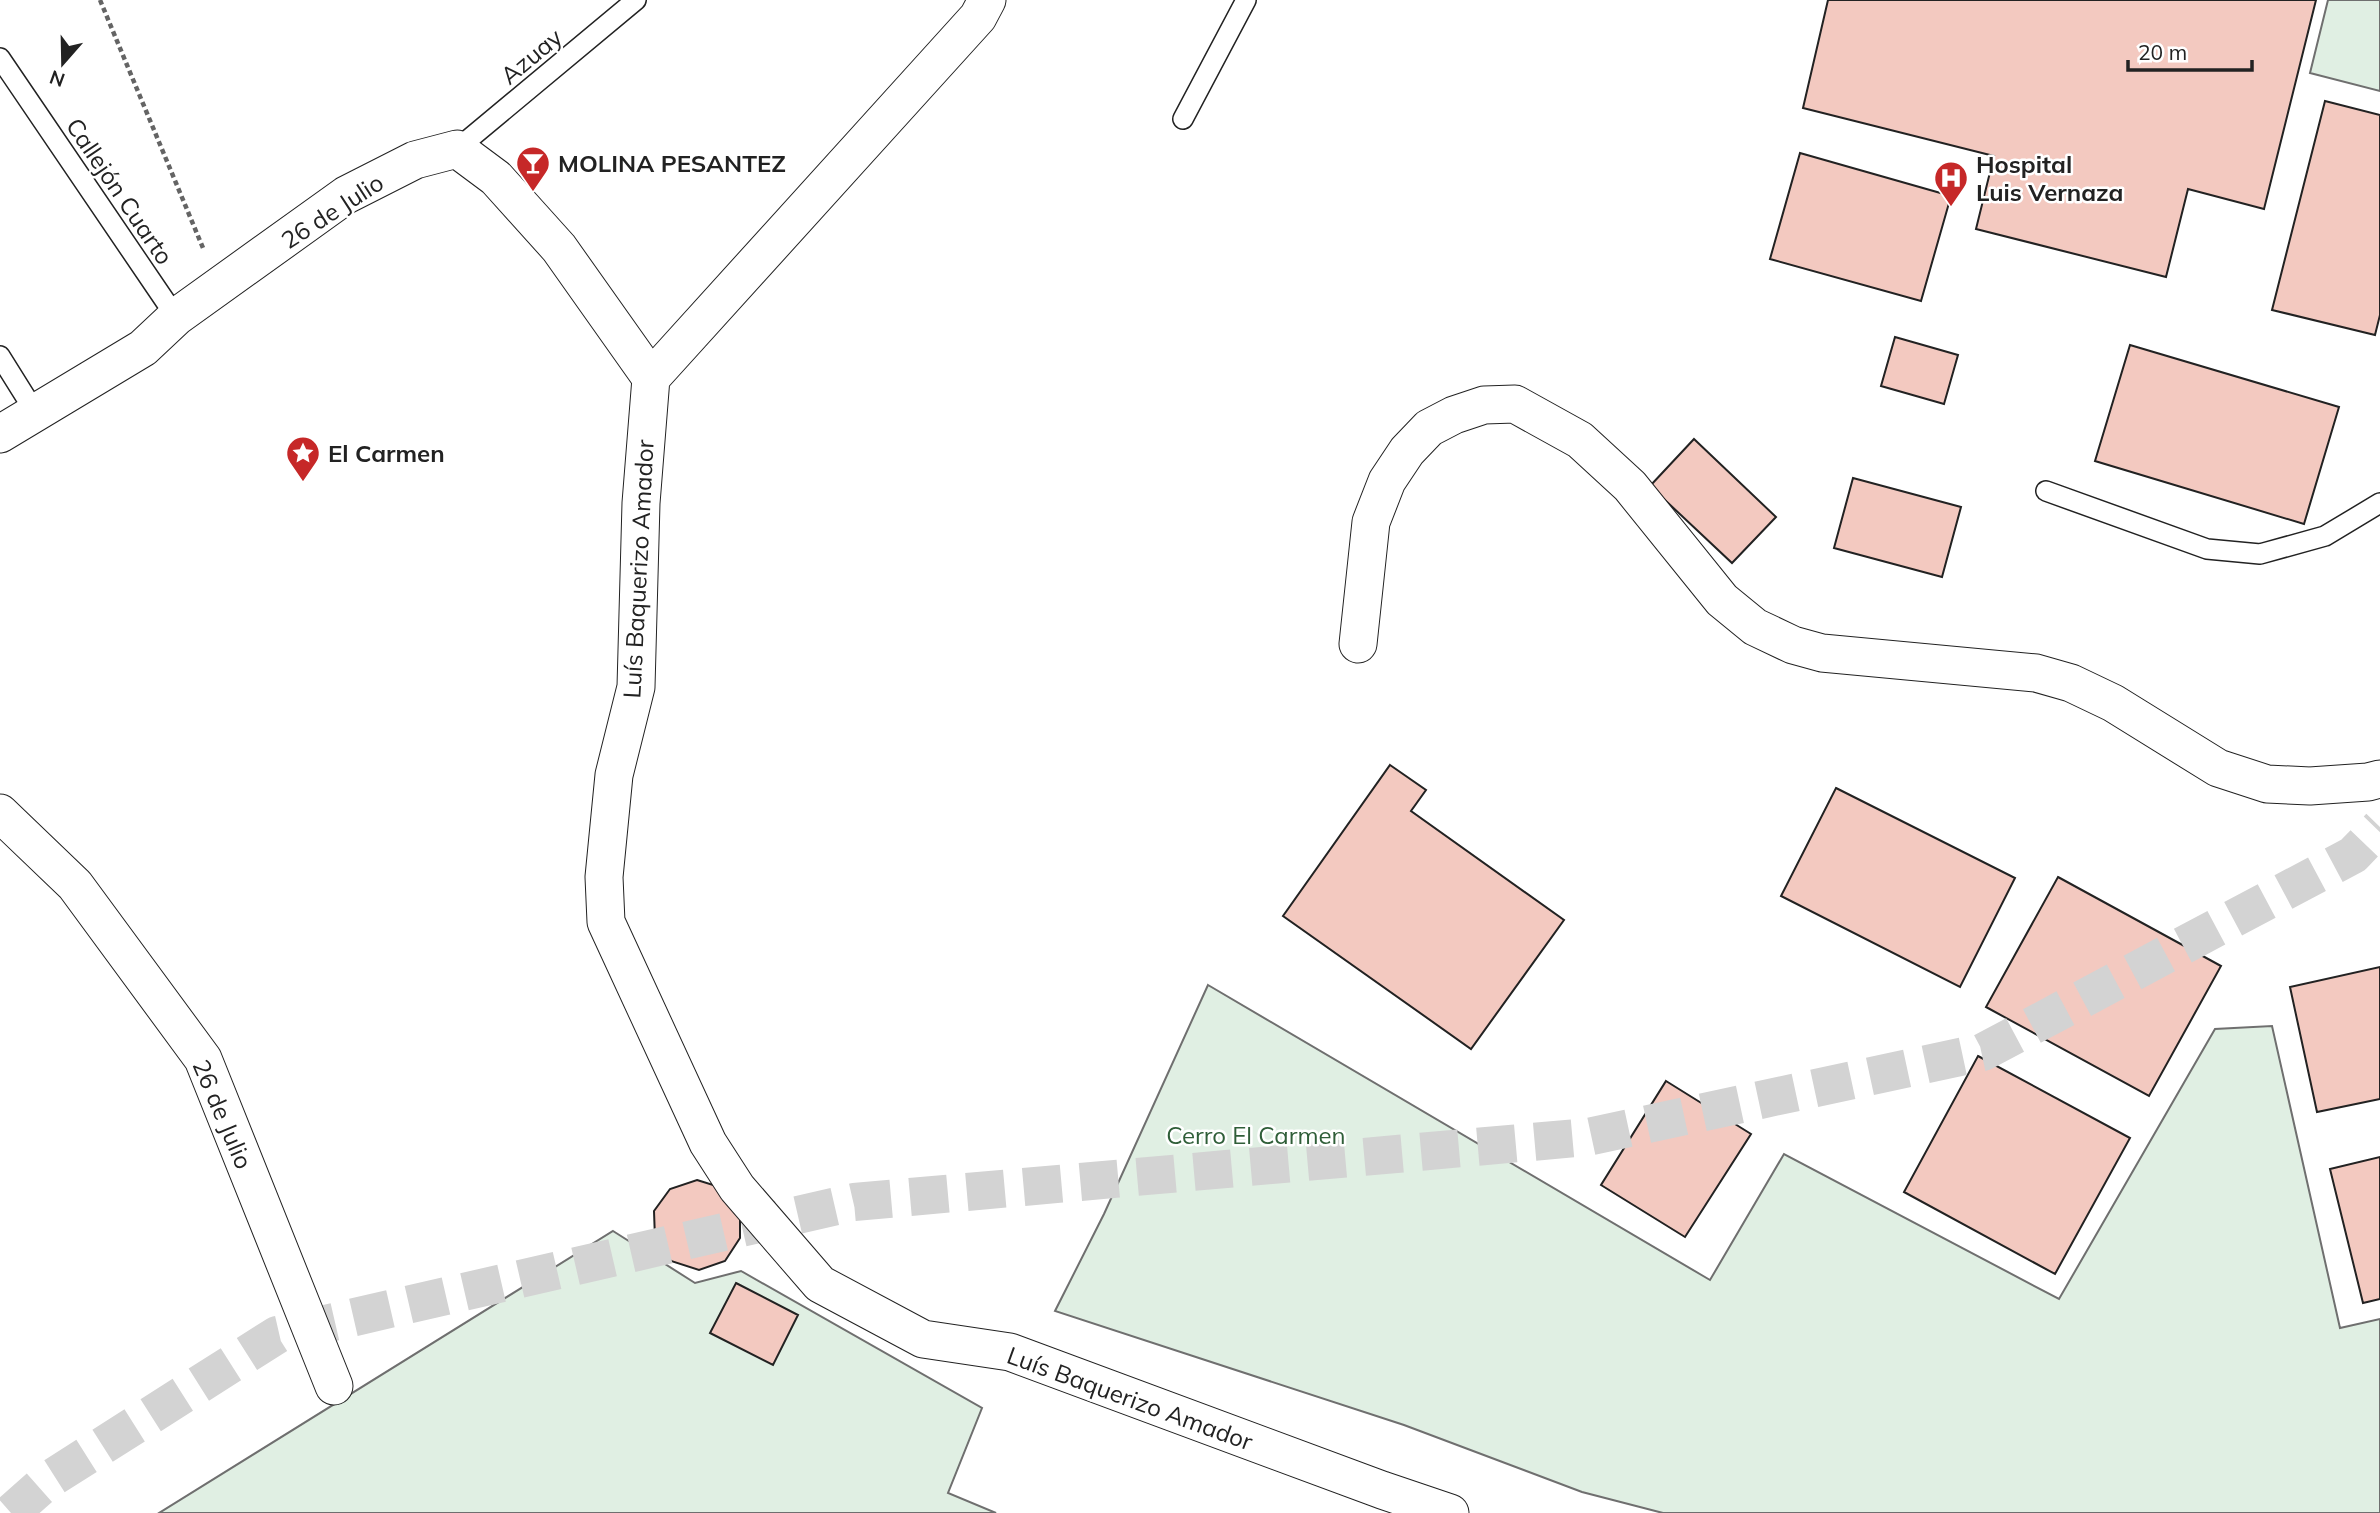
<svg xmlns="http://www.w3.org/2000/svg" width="2380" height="1513" font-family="Mulish,sans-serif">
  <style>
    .green { fill: #e0efe3; stroke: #6f6f6f; stroke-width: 2 }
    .building { fill: #f3c9c0; stroke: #222; stroke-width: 2 }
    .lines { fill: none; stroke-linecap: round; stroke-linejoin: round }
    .primary-tunnel { stroke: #d3d3d3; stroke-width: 38; stroke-dasharray: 38 19; stroke-linecap: butt }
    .service-casing { stroke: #222; stroke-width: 22 }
    .minor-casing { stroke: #222; stroke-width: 39 }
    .path { stroke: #646464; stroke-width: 4.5; stroke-dasharray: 5 3.5; stroke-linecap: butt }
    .service { stroke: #fff; stroke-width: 19 }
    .minor { stroke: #fff; stroke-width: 37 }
    .labels { text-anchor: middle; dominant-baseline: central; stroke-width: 5; stroke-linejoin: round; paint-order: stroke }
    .street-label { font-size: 24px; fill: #222; stroke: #fff }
    .poi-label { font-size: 24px; font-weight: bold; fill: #222; stroke: #fff; text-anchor: start }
    .park-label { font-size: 24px; fill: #2f5e38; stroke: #fff }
  </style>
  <rect width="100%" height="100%" fill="#fff"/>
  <path class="green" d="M2328,0H2380V91L2310,73Z
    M1208,985L1710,1280L1784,1154L2059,1299L2215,1029L2272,1026L2340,1328L2380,1319V1513H1663L1582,1492L1404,1425L1055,1311L1104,1214Z
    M613,1231L695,1283L741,1271L982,1408L948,1493L996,1513H159Z"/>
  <path class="building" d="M1828,0H2316L2264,209L2188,189L2166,277L1976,229L1994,156L1803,108Z
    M2325,101L2380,115V315L2375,335L2272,310Z
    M1800,153L1951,196L1921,301L1770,259Z
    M1895,337L1958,355L1944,404L1881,386Z
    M2130,345L2339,407L2304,524L2095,461Z
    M1694,439L1776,517L1732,563L1650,486Z
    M1853,478L1961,507L1942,577L1834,548Z
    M1390,765L1426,790L1411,811L1564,920L1471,1049L1283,916Z
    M1836,788L2015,878L1960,987L1781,896Z
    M2058,877L2221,966L2149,1096L1986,1007Z
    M2380,967V1099L2317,1112L2290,987Z
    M1978,1056L2130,1138L2055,1274L1904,1192Z
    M1666,1081L1751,1134L1685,1237L1601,1185Z
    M2380,1157V1299L2363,1303L2330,1169Z
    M697,1180L723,1188L740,1210V1238L725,1261L699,1270L671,1261L655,1239L654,1211L670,1189Z
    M736,1283L798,1315L773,1365L710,1333Z"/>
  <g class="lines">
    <path class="primary-tunnel" d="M11,1513L47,1481L277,1335L854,1202L1588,1137L1983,1052L2353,855L2380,827"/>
    <g class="service-casing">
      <path id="service" d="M0,58L176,317
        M1183,119L1246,0
        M457,149L636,0
        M0,356L35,412
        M2046,491L2207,549L2260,554L2325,536L2380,503"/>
    </g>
    <g class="minor-casing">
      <path id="minor" d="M987,0L978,17L651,378L641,503L636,687L614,775L604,877L606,922L708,1143L737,1188L820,1284L923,1339L1010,1352L1382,1490L1450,1513
        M0,434L143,348L176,317L346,195L415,160L457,149L496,178L559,248L651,378
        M1358,644L1371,522L1387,481L1407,451L1429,428L1454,415L1484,405L1515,404L1580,440L1630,486L1722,600L1755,627L1793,645L1822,653L2036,673L2071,683L2113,703L2218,768L2267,784L2310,786L2368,782L2380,779
        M0,813L75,885L203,1059L334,1386"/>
    </g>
    <path class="path" d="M100,0L203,248"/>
    <use href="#service" class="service"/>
    <use href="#minor" class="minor"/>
  </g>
  <defs>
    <g id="bar-pin" transform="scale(1.75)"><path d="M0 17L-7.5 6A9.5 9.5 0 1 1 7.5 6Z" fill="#c62828" stroke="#fff"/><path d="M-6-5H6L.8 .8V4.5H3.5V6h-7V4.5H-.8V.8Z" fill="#fff"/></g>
    <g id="hospital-pin" transform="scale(1.75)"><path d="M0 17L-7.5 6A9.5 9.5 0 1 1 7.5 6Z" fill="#c62828" stroke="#fff"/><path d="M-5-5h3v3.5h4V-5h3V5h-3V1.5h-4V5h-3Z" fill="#fff"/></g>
    <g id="sight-pin" transform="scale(1.75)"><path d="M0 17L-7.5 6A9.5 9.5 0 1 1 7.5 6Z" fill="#c62828" stroke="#fff"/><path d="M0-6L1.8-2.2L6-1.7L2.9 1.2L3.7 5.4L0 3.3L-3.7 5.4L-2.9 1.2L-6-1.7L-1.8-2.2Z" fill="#fff"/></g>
  </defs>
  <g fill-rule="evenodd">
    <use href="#bar-pin" x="533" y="163"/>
    <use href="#hospital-pin" x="1951" y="178"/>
    <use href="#sight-pin" x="303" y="453"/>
  </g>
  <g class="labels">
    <g class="street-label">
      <text transform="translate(531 56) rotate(-40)">Azuay</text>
      <text transform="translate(120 191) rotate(56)">Callejón Cuarto</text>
      <text transform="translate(332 211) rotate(-33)">26 de Julio</text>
      <text transform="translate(638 569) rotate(-87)">Luís Baquerizo Amador</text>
      <text transform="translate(223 1114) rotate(67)">26 de Julio</text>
      <text transform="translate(1130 1398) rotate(20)">Luís Baquerizo Amador</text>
    </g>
    <g class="poi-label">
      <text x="558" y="163">MOLINA PESANTEZ</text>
      <text x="1976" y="164">Hospital<tspan x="1976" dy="28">Luis Vernaza</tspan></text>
      <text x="328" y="453">El Carmen</text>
    </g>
    <g class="park-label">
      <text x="1256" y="1135">Cerro El Carmen</text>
    </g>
  </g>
  <g transform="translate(63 63) rotate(200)" stroke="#ffffff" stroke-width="5" paint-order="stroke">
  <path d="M0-5L12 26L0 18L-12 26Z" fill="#222222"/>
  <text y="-10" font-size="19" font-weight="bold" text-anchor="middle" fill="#222222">N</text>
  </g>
  <path d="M2128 60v10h124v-10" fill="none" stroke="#222222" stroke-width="3.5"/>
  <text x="2138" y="60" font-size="21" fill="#222222" stroke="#ffffff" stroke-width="5" paint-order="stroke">20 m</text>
</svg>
